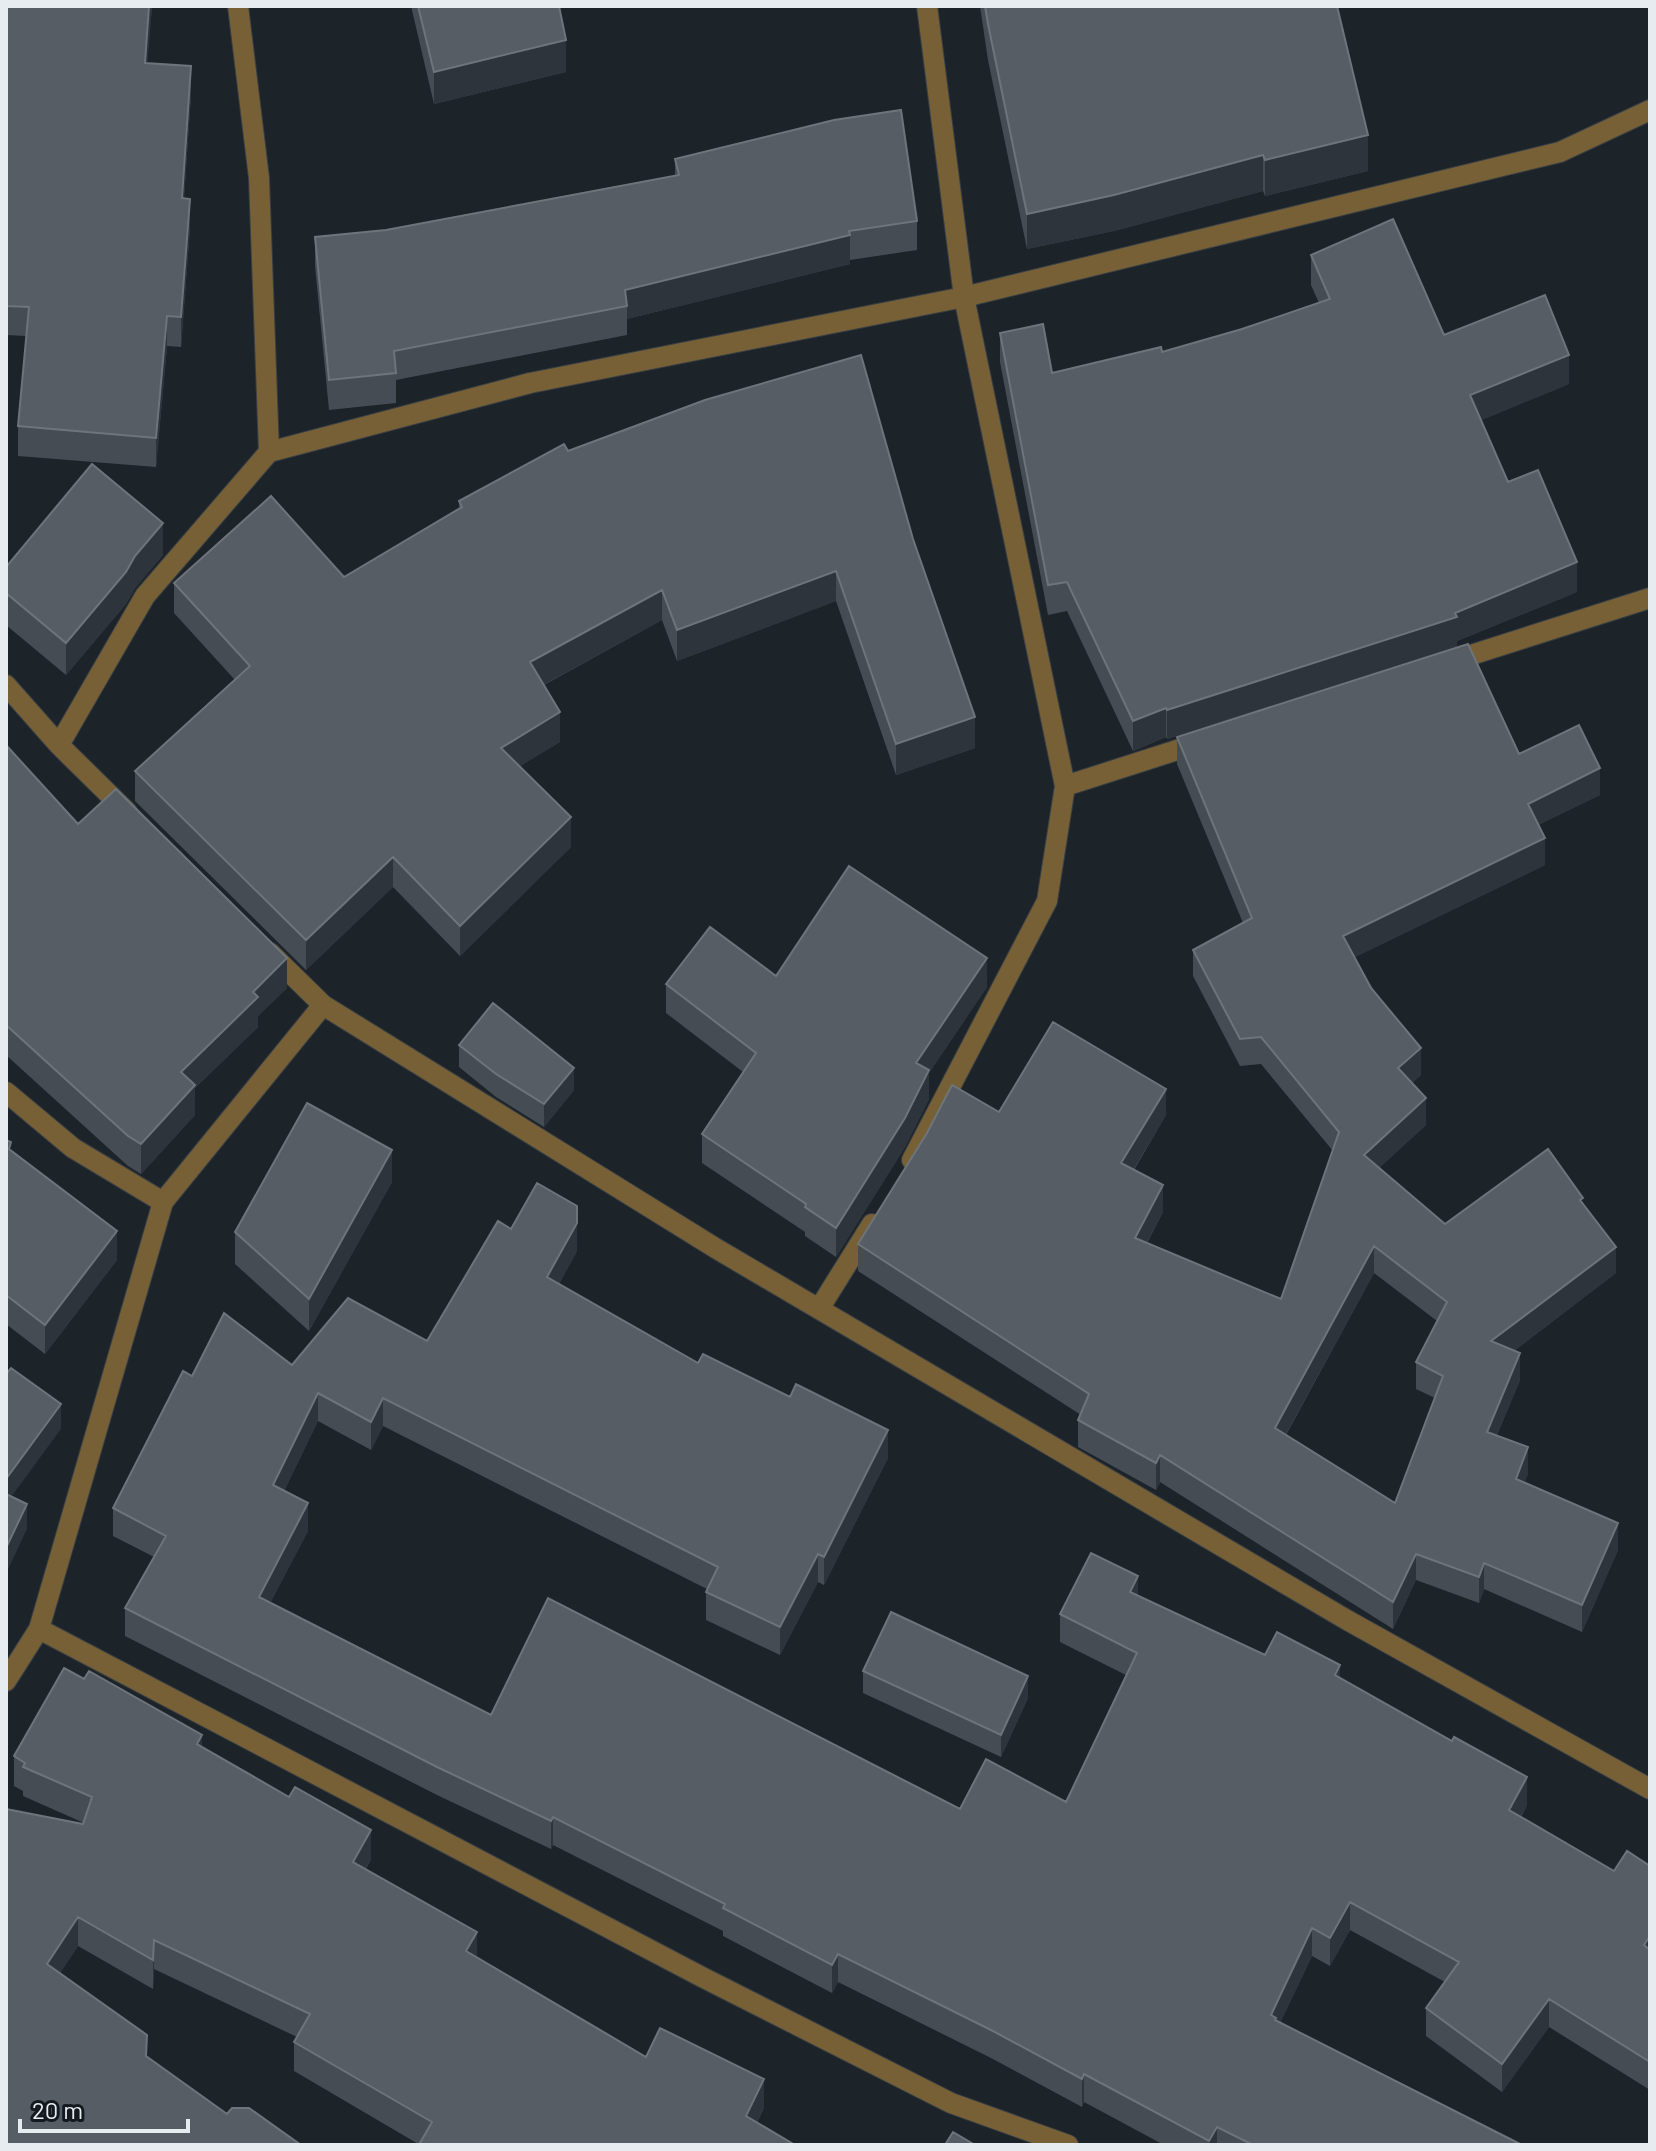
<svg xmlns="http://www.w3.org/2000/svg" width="1656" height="2151" font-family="Barlow,sans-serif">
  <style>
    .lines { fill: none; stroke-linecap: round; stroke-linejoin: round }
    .minor-casing { stroke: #383f45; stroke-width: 22 }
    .minor { stroke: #776036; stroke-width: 20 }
    .wall { fill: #454c53; fill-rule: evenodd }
    .shaded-wall { fill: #2d343b }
    .building { fill: #575d64; stroke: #6d747a; stroke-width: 2; fill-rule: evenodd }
  </style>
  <rect width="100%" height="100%" fill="#1c2329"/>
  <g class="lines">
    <g class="minor-casing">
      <path id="minor" d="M238,6L259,178L269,452
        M1449,662L1650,598
        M6,685L59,745L127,812
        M59,745L145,596L269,452L530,383L964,297L1560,152L1650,110
        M1065,786L1202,742
        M270,953L323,1005L717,1249L1347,1620L1650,1789
        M6,1092L73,1148L163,1202
        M912,1160L1047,901L1065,786L964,297L927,6
        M819,1309L872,1224
        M39,1629L702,1977L951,2103L1068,2145
        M6,1681L39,1629L163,1202L323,1005"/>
    </g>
    <use href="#minor" class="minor"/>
  </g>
  <path class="wall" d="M6,6H152L147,63L191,95L184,198L190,228L181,347L167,346L156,467L18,456V426L26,336L6,335Z
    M411,6H559L566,72L434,104Z
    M980,6H1337L1368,171L1265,196L1263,191L1114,231L1027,249L988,60Z
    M675,159L917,221V250L850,260V264L627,319V335L396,380V403L329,410L315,266V237L386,230L675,176Z
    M1311,255L1444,335L1569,384L1481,420L1508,482L1577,592L1457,641V646L1167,739L1166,737L1133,751L1067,611L1048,615L1000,362V333L1052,373L1162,352L1242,329L1319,303L1311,285Z
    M568,451L913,539L975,748L896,775L836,601L677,661L662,620L544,685L560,742L520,766L571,847L460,956L393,887L306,970L135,801V771L235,680L174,613V583L344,577L459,509V501Z
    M163,555L135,588L126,604L66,675L6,625V567Z
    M1177,737L1519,754L1600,795L1538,825L1545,865L1355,957L1421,1075L1412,1083L1426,1125L1379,1168L1445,1224L1583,1203L1616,1273L1514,1351L1520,1380L1497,1435L1528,1474L1524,1482L1618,1550L1582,1632L1484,1589L1479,1603L1416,1580L1393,1629L1160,1482L1156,1490L1078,1447V1420L1081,1415L858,1271V1244L999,1112L1166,1115L1134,1170L1163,1212L1147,1243L1281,1299L1333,1151L1261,1064L1240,1066L1193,976V950L1243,923L1177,764ZM1374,1273L1437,1321L1416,1362V1389L1435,1398L1395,1503L1286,1435Z
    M6,745L78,824L287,988L258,1016V1027L195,1088V1115L141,1174L128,1166L6,1055Z
    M776,976L987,987L929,1073V1099L905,1147L836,1257L805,1236V1232L702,1163V1134L743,1072L666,1013V984Z
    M459,1045L574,1090L544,1127L496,1097L459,1067Z
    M6,1140L11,1151L117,1260L45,1354L6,1324Z
    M392,1182L309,1331L235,1264V1232Z
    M511,1229L577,1251L559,1284L698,1363L888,1458L824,1585L818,1582L780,1655L706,1620V1592L707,1589L383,1426L371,1450L318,1421L284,1491L308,1531L270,1603L491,1715L960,1809L1066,1802L1126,1675L1060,1642V1614L1138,1596L1265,1655L1340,1678L1527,1805L1521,1817L1614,1871L1650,1866V2090L1549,2027L1502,2092L1426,2036V2008L1445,1982L1350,1930L1330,1966L1312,1956L1280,2023L1522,2145H1164L1084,2102L1082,2107L991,2058L838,1982L832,1993L723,1936V1931L553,1845L551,1849L437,1795L125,1636V1608L154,1557L113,1536V1508L192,1376L292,1365L427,1341Z
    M863,1671L1028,1698L1001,1757L863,1693Z
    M202,1747L371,1859L366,1869L477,1957L646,2057L764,2108L757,2123L795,2145H420L294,2071V2042L297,2037L154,1969L153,1989L78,1946L60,1973L147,2057L227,2114L301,2145H6L84,1823L23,1796V1791L14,1786V1756Z"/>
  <path class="shaded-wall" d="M149,6H152L145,93V63Z
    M566,40V72L434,104V72Z
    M191,66V95L182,228V198Z
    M1368,135V171L1265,196V160Z
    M1263,155V191L1114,231L1027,249V214Z
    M190,199V228L181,347V317Z
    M850,235V264L627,319V306L625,290Z
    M167,316V346L156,467V438Z
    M1569,355V384L1470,425V395Z
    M163,523V555L135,588L126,604L66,675V643L135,556Z
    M1577,562V592L1457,641V646L1167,739V710L1455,613Z
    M836,571V601L677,661V630Z
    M662,590V620L530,692V662Z
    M1166,708V737L1133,751V721Z
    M560,712V742L501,778V748Z
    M975,717V748L896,775V744Z
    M1600,768V795L1528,830V804Z
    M571,817V847L460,956V926Z
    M1545,838V865L1343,963V936Z
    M393,857V887L306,970V940Z
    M287,958V988L258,1016V1027L195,1088V1115L141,1174V1144L181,1072L253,992Z
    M987,958V987L929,1073V1099L905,1147L836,1257V1228L916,1063Z
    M1421,1048V1075L1398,1094V1068Z
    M574,1068V1090L544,1127V1104Z
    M1166,1089V1115L1121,1190V1163Z
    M1426,1098V1125L1364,1182V1155Z
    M392,1150V1182L309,1331V1299Z
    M1163,1185V1212L1135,1264V1238Z
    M577,1223V1251L547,1305V1277Z
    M117,1231V1260L45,1354V1325Z
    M1374,1246V1273L1275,1454V1428Z
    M1616,1247V1273L1491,1368V1341Z
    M1520,1353V1380L1487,1458V1432Z
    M318,1393V1421L273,1513V1485Z
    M383,1398V1426L371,1450V1422Z
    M61,1404V1429L6,1504V1479Z
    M888,1430V1458L824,1585V1557Z
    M1528,1447V1474L1516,1505V1479Z
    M1160,1455V1482L1156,1490V1463Z
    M308,1503V1531L259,1625V1597Z
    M27,1504V1529L6,1574V1548Z
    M1618,1523V1550L1582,1632V1605Z
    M818,1554V1582L780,1655V1627Z
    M1416,1554V1580L1393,1629V1602Z
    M1484,1563V1589L1479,1603V1577Z
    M1138,1576V1604L1130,1592Z
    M1340,1665V1693L1335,1675Z
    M1028,1676V1698L1001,1757V1735Z
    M202,1735V1764L197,1744Z
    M1527,1777V1805L1509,1838V1810Z
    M553,1817V1845L551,1849V1821Z
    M371,1830V1859L353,1891V1862Z
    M1350,1902V1930L1330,1966V1938Z
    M78,1917V1946L47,1993V1964Z
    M1312,1928V1956L1276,2032L1271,2015Z
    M477,1932V1961L466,1951Z
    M1650,1936V1964L1644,1945Z
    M154,1940V1969L153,1989V1960Z
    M838,1954V1982L832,1993V1965Z
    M1549,1999V2027L1502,2092V2064Z
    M1084,2074V2102L1082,2107V2079Z
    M764,2079V2108L746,2145V2116Z
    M1217,2127V2145H1209V2141Z"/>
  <path class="building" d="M6,6H149L145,63L191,66L182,198L190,199L181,317L167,316L156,438L18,426L29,307L6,306Z
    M418,6H559L566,40L434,72Z
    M985,6H1337L1368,135L1265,160L1263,155L1114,195L1027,214L988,24Z
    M901,110L917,221L849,231L850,235L625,290L627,306L394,351L396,373L329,380L315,237L386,230L679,175L675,159L834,120Z
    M1393,219L1444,335L1545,295L1569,355L1470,395L1508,482L1538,470L1577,562L1455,613L1457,617L1167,710L1166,708L1133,721L1067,582L1048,585L1000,333L1043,324L1052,373L1161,347L1162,352L1242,329L1330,299L1311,255Z
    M861,355L913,539L975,717L896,744L836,571L677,630L662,590L530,662L560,712L501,748L571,817L460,926L393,857L306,940L135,771L250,666L174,583L271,496L344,577L462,507L459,501L564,444L568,451L705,400Z
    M92,464L163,523L135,556L126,572L66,643L6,593V567Z
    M1468,644L1519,754L1579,725L1600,768L1528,804L1545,838L1343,936L1371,988L1421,1048L1398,1068L1426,1098L1364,1155L1445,1224L1548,1149L1583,1198L1580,1200L1616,1247L1491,1341L1520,1353L1487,1432L1528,1447L1516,1479L1618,1523L1582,1605L1484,1563L1479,1577L1416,1554L1393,1602L1160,1455L1156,1463L1078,1420L1089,1394L858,1244L927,1133L952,1085L999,1112L1053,1022L1166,1089L1121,1163L1163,1185L1135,1238L1281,1299L1339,1132L1261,1037L1240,1039L1193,950L1252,918L1177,737ZM1374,1246L1447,1302L1416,1362L1443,1376L1395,1503L1275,1428Z
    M6,745L78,824L116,789L287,958L253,992L258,997L181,1072L195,1085L141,1144L128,1136L6,1025Z
    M849,866L987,958L916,1063L929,1070L905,1118L836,1228L805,1207L806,1204L702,1134L756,1053L666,984L710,927L776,976Z
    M493,1003L574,1068L544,1104L496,1074L459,1045Z
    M307,1103L392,1150L309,1299L235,1232Z
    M6,1140L11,1142L9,1149L117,1231L45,1325L6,1295Z
    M537,1183L577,1206V1223L547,1277L698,1363L703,1354L790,1397L796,1384L888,1430L824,1557L818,1554L780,1627L706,1592L718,1567L383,1398L371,1422L318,1393L273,1485L308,1503L259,1597L491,1715L548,1598L960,1809L986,1759L1066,1802L1137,1653L1060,1614L1091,1553L1138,1576L1130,1592L1265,1655L1277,1632L1340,1665L1335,1675L1452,1741L1454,1737L1527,1777L1509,1810L1614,1871L1627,1851L1650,1866V1936L1644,1945L1650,1950V2062L1549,1999L1502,2064L1426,2008L1459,1962L1350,1902L1330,1938L1312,1928L1271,2015L1276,2018L1275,2020L1522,2145H1253L1217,2127L1209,2141L1084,2074L1082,2079L991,2030L838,1954L832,1965L723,1908L725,1904L553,1817L551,1821L437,1767L125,1608L166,1536L113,1508L183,1371L192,1376L224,1313L292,1365L348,1298L427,1341L498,1221L511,1229Z
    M11,1368L61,1404L6,1479V1374Z
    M6,1494L27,1504L6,1548Z
    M891,1612L1028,1676L1001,1735L863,1671Z
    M64,1668L84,1679L89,1671L202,1735L197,1744L289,1797L295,1787L371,1830L353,1862L477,1932L466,1951L646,2057L660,2028L764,2079L746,2116L795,2145H423L420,2143L432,2122L294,2042L310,2014L154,1940L153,1960L78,1917L47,1964L147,2035L146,2056L227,2114L232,2108H249L301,2145H6V1809L83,1824L92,1797L23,1767L25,1763L14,1756Z
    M953,2132L975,2145H945Z"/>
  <rect width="1656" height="2151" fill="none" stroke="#e7ecf0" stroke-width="16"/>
  <path d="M20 2119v12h168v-12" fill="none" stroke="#e7ecf0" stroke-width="4"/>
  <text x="32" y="2119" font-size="24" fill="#e7ecf0" stroke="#13191f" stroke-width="6" paint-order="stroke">20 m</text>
</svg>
